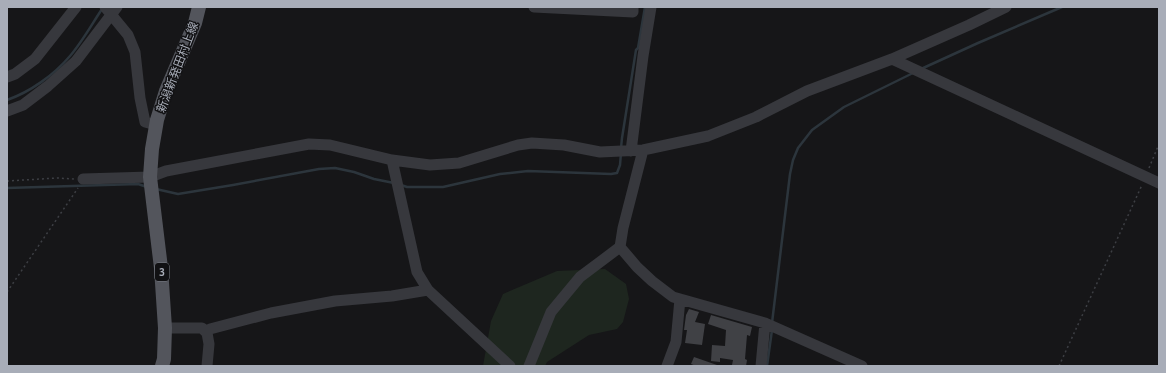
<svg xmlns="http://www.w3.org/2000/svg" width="1166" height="373" font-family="Cabin,'Noto Sans JP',sans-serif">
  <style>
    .green { fill: #1e261f }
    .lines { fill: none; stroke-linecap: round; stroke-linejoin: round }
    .stream { stroke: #2c353c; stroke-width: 2.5 }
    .building { fill: #404145 }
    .path { stroke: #3d3f44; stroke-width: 1.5; stroke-dasharray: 2 3; stroke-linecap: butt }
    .minor { stroke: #37383d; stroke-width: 11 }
    .major { stroke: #53555c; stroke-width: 14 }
    .labels { text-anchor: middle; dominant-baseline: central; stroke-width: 3; stroke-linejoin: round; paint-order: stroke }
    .shield { fill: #111113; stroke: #7b7e86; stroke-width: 1 }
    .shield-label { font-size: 11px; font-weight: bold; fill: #a8adb8 }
    .street-label { font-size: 12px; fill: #a8adb8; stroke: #111113 }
  </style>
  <rect width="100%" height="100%" fill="#161618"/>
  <path class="green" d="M605,269L626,284L629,299L623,322L617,329L589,335L547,362L545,366H483L491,321L503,294L557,271Z"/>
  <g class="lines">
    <path class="stream" d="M921,69L978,43L1062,7
      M7,100C30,92 54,75 70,56C82,42 92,24 102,9
      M621,148L622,138L636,50L638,48L645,7
      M401,185L407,187H443L500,174L528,171L611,174L617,173L620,165L621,153
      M7,188L138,184L147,187
      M156,189L178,194L233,185L319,169L335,168L354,172L374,179L394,183
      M772,323L790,174L793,160L798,148L812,130L844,107L913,73
      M767,366L772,330"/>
  </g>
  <path class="building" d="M689,309L699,312L695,322L705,324L702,345L685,343L687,330H684L686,315Z
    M711,315L752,327L750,336L747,335L745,359L747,360L746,366L732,365L733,360L720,358V362L711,361L712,345L725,346L726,330L708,324Z
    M694,357L717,365L716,366H696L691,364Z"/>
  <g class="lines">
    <path class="path" d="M1149,168L1159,144
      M7,181L57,178L74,179
      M7,292L78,188
      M1059,366L1142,185"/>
    <path class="minor" d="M105,7L128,35L135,52L140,98L145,122L156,125
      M534,7L633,12V7
      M892,59L1159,183
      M7,77L15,74L35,59L76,7
      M7,111L23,105L48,86L76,61L117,7
      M631,151L643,56L651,7
      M392,160L417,272L428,290L510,366
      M83,179L150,177L166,171L309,144L330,145L392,160L430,165L459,163L518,145L532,143L564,145L600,152L643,150L708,136L756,117L807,91L892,59L969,25L1006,7
      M620,247L637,267L652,281L673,297L765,323L862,366
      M165,328H202L207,333L209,344L207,366
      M207,333L210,329L271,313L335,301L392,296L428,290
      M529,366L551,312L580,277L620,247L623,228L643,150
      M667,366L676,342L680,299
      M761,366L765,323"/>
    <path class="major" d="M162,366L164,359L165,328L161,268L150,177L152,149L157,120L166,91L195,23L199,7"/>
  </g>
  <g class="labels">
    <rect class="shield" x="155" y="263" width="14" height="18" rx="3"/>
    <g class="shield-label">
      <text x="162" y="272">3</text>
    </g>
    <g class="street-label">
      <text transform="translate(177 67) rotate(-69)">新潟新発田村上線</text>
    </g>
  </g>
  <rect width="1166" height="373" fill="none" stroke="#a8adb8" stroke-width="16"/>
</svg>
